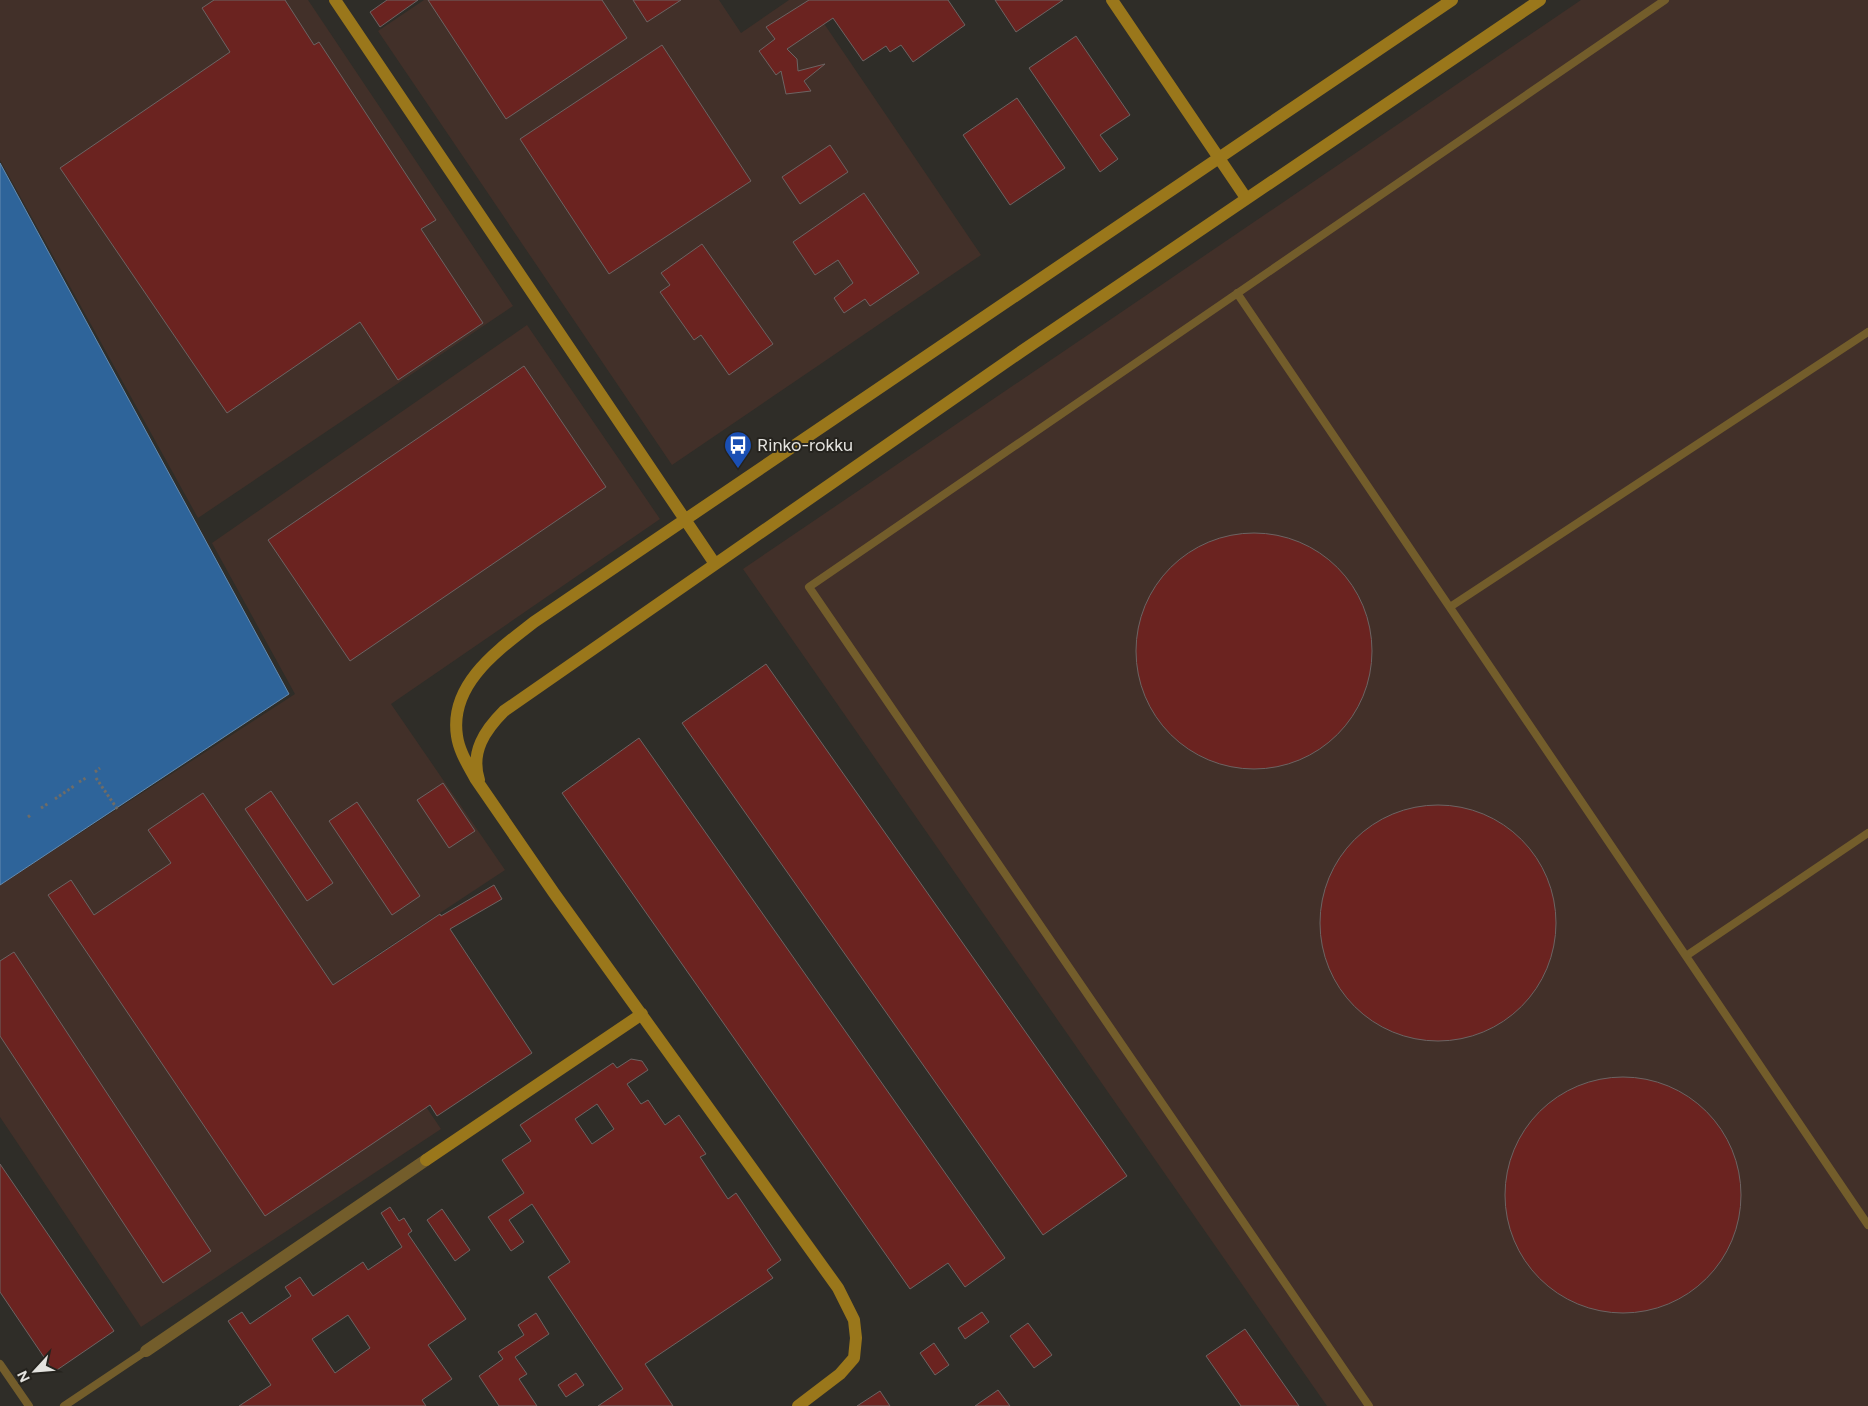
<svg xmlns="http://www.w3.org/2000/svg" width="1868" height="1406" font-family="Figtree,sans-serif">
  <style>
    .industrial { fill: #423029 }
    .water { fill: #2e649a; stroke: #658aaf }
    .building { fill: #6b2320; stroke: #6c6463; fill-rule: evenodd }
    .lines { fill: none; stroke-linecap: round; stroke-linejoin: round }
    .path { stroke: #6e6c67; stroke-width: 3; stroke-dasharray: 2.5 2.5; stroke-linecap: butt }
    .lane { stroke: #735d2b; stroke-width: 8 }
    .street { stroke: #735d2b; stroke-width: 12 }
    .secondary { stroke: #9a771b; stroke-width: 12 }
    .labels { text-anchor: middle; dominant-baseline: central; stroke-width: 4; stroke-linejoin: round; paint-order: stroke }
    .poi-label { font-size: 18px; fill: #e4e3df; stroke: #25231e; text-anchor: start }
  </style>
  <rect width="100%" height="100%" fill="#2f2d28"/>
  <path class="industrial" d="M0,0H308L513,306L198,518L0,160Z
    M424,0H719L741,33L789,0H808L981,255L672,465L378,31Z
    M1581,0H1868V1406H1327L743,569Z
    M527,325L660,519L391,704L505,870L340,979L441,1129L141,1327L0,1117V885L295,694L212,543Z"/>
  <path class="water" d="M0,163L289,694L0,885Z"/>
  <path class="building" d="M214,0H285L314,45L319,42L436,220L421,229L483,323L398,380L360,322L227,413L60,168L230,52L202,8Z
    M387,0H418L380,27L370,12Z
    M428,0H602L627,38L506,119Z
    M633,0H681L647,22Z
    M809,0H948L965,25L913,62L901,45L890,52L886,46L863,61L833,18L787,49L797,59L798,71L825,64L804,81L811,91L786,94L781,71L776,75L759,51L775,39L766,27Z
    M995,0H1063L1016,32Z
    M1076,36L1130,115L1100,135L1118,159L1100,172L1029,68Z
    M662,45L751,181L609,274L520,139Z
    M1017,98L1065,168L1010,205L963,135Z
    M830,145L848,172L800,204L782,177Z
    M864,193L919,273L870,306L865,299L844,313L834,298L853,283L838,260L815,275L793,242Z
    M702,244L773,344L729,375L701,335L694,340L660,292L670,285L661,273Z
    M524,366L606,487L350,661L268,540Z
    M1136 651a118 118 0 1 1 236 0a118 118 0 1 1-236 0Z
    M766,664L1127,1176L1043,1235L682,723Z
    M639,738L1005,1258L965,1287L948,1263L910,1289L562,793Z
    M443,783L475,831L449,848L417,800Z
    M271,791L333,883L307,901L245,809Z
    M203,793L333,985L440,914L441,916L494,885L502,899L450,929L532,1053L437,1116L430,1105L265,1216L48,895L71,880L94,915L171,863L148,830Z
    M357,802L420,896L392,915L329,821Z
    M1320 923a118 118 0 1 1 236 0a118 118 0 1 1-236 0Z
    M14,952L211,1251L163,1283L0,1036V961Z
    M631,1059L642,1061L648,1070L627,1084L641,1104L648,1100L665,1125L679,1115L706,1154L700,1157L728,1199L736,1193L781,1260L767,1270L773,1278L645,1364L673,1406H598L623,1389L548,1277L570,1262L532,1204L509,1220L524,1242L511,1251L488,1217L524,1193L502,1160L531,1141L520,1125L613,1063L617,1068ZM597,1104L614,1129L592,1144L575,1119Z
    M1505 1195a118 118 0 1 1 236 0a118 118 0 1 1-236 0Z
    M0,1164L114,1331L54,1372L0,1292Z
    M390,1207L399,1221L404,1218L412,1231L408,1234L466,1319L428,1345L452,1379L422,1400L426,1406H239L271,1385L228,1321L242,1312L250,1324L291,1296L285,1287L300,1277L313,1296L363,1262L368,1270L402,1247L381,1213ZM348,1315L370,1348L335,1373L312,1339Z
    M442,1209L470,1250L455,1261L427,1220Z
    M982,1312L989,1322L965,1339L958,1328Z
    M536,1313L549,1334L515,1357L527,1374L519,1379L537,1406H499L479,1376L503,1359L498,1352L524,1335L518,1325Z
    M1028,1323L1052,1355L1034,1368L1010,1336Z
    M1245,1329L1299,1406H1241L1206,1356Z
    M934,1343L949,1365L935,1375L920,1353Z
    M576,1373L584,1385L566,1397L558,1385Z
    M998,1390L1010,1406H975Z
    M880,1391L890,1406H857Z"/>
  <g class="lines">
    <path class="path" d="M95,772L100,768
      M96,778L118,810
      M79,782L86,778
      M55,799L74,786
      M41,808L49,803
      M28,817L32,814"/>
    <path class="lane" d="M1237,293L1868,1225
      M1450,607L1868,332
      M1686,956L1868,833
      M0,1364L29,1406
      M64,1406L146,1351
      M1369,1406L809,587L1665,0"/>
    <path class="street" d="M146,1351L426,1160"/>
    <path class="secondary" d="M335,0L715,564
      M1112,0L1246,198
      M479,780C470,752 485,730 504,711L1022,351L1540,0
      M426,1160L642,1014
      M798,1406L840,1374L854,1358L856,1338L854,1320L838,1288L554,893L475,778C468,765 459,751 457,736C449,684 498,650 534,622L1452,0"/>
  </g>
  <defs>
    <g id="bus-pin" transform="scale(1.4375)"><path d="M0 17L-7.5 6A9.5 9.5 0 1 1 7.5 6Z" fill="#1a4fb4" stroke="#25231e"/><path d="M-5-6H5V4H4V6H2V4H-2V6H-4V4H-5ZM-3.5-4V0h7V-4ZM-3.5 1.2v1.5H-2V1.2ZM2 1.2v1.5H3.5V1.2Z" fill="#fff"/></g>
  </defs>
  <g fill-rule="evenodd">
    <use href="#bus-pin" x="738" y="445"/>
  </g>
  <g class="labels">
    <g class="poi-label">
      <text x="757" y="445">Rinko-rokku</text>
    </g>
  </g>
  <g transform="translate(35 1371) rotate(244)" stroke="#25231e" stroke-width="4" paint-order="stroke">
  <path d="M0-4L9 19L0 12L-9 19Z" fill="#e4e3df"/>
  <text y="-8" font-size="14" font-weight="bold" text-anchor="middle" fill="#e4e3df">N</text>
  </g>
</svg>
